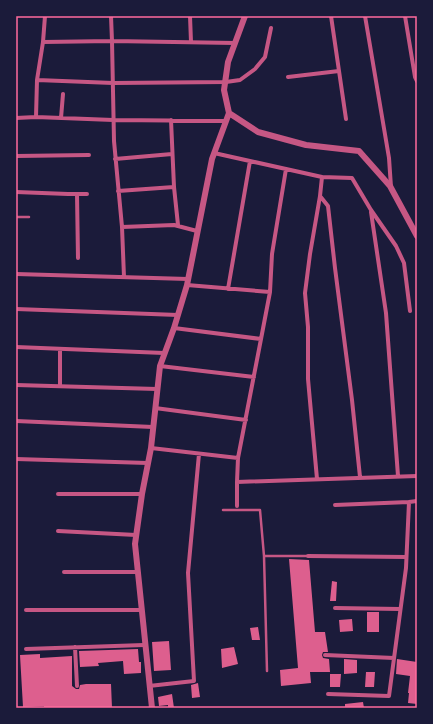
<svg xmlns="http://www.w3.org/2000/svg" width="433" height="724" font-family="Barlow,sans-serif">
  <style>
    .building { fill: #dd5f8e }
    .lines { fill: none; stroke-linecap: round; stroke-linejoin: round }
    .service { stroke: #c65784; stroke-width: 2.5 }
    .minor { stroke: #c65784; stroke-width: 4 }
    .tertiary { stroke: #c65784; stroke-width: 6 }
    .neatline { fill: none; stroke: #ff6b9d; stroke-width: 1.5 }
  </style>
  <rect width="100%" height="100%" fill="#1b1b3a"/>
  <path class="building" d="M289,559L309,560L315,632H325L328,652H323L322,655L323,658L329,659L330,672H310L311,683L281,686L280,670L298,668Z
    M332,581L337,582L336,601H330Z
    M367,612H379V632H367Z
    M352,619L353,631L340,632L339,620Z
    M258,627L260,640H252L250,628Z
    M169,641L171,670L154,671L152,642Z
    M234,647L238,664L222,668L221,649Z
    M138,649L139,662H141V673L124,674L123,661L98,663L99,666L80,667L79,651Z
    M40,654V658L72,656V686L76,689H79L80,685L86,684H111L112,708H44V706L23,707L20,655Z
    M344,659L357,660V673L344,674Z
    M397,659L417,662V704L408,703L409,693H408L410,676L396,674Z
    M366,672H375L374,687H365Z
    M330,674H341L340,687H330Z
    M198,683L200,697L192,698L191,685Z
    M172,694L174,708H168V705L159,706L158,697Z
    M363,702L364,708H345V704Z"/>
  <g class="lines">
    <path class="service" d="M16,217H29
      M223,510H260L264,556H308
      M264,556L267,671"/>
    <path class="minor" d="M45,16L43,42L112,41L235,43
      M111,16L112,41L114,141L122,227L124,277
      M190,16L191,42
      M331,16L346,119
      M365,16L389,158L391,187
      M405,16L415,77L417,81
      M288,77L339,71
      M37,80L43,42
      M36,117L113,120L226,121
      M16,118L36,117L37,80L113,83L226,82L240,80L255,69L265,57L271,28
      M61,118L63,94
      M214,153L322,177
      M16,156L89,155
      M115,159L172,154
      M174,187L178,225
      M118,191L174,187L171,120
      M16,192L68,194H87
      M77,194L78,258
      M371,212L386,313L398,476
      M122,227L174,225L197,231
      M16,274L188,279
      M187,285L270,292L272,254L286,169
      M228,289L250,161
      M16,309L178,315
      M174,328L261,339L270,292
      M16,347L164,353
      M160,366L254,377
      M16,385L157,389
      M60,386V349
      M155,408L246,420
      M16,421L153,427
      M151,448L238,458L237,482L417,476
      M238,458L261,339
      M16,459L148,463
      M360,477L352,400L335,268L328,206L320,196L322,177L352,178L371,210L396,246L404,263L410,311
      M317,479L308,379V327L305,293L310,254L320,196
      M58,494H142
      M409,502L417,501
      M237,506V482
      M58,531L136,535
      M308,556L406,557
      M64,572H137
      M335,608L400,609
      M26,610H141
      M75,647L77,686
      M26,649L144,645
      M325,655L394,658
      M149,686L194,681L188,573L199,454
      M328,694L389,696L406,568L409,502L335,505"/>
    <path class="tertiary" d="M245,16L228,62L224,90L229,113L258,132L306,145L359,151L390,186L417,236
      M152,708L135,544L142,494L151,448L160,366L174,328L187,285L212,159L229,113"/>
  </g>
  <rect width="433" height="724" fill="none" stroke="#1b1b3a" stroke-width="34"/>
  <rect x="17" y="17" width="399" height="690" class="neatline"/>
</svg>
